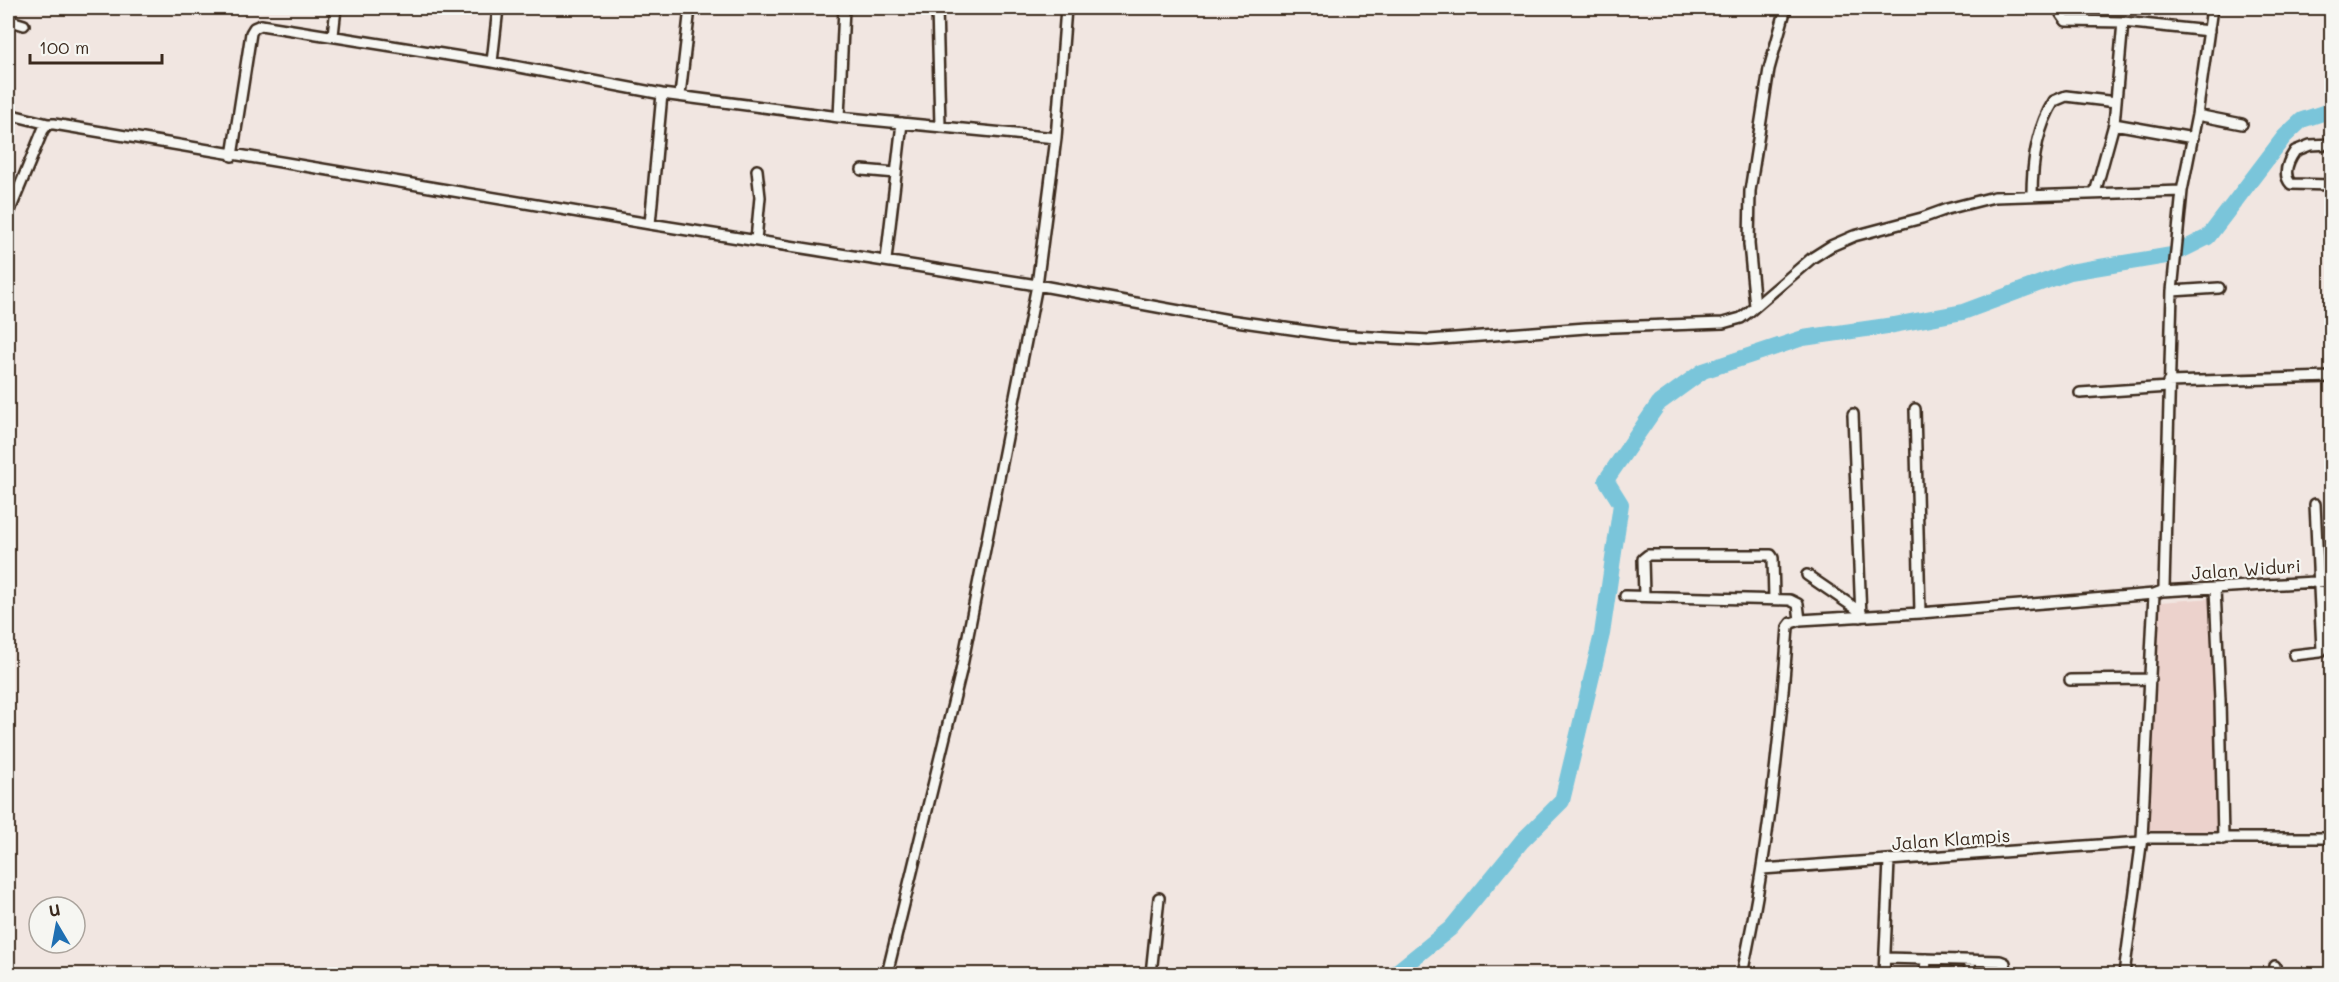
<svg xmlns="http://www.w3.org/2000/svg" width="2339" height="982" font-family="Mali,sans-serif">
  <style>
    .built { fill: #ecd2cc }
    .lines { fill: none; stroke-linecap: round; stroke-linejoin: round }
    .river { stroke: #7ac5da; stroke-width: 16 }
    .minor-casing { stroke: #3b2a1e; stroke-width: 14 }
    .minor { stroke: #f6f6f2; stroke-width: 9 }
    .labels { text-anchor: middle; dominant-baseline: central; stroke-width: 4.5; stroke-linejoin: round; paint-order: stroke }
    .street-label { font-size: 18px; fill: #3b2a1e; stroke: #f6f6f2 }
  </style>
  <rect width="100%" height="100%" fill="#f1e6e1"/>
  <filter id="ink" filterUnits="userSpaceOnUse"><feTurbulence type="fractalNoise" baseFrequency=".0167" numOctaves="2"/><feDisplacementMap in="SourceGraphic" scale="12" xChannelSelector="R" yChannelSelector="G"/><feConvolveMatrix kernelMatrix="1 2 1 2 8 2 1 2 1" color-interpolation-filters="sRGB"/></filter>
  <g filter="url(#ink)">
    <path class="built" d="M2213,598L2218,833L2147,834L2160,602Z"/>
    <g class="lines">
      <path class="river" d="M1394,974L1451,928L1522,841L1562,801L1602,634L1621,504L1606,480L1659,403L1703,371L1803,338L1894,325L1963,312L2070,272L2172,255L2208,237L2284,137L2302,120L2332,110"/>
      <g class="minor-casing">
        <path id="minor" d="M498,8L492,62L662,94L839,117L1056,138
          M937,8L940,126
          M2061,8V14L2066,21L2123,22L2209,31
          M8,20L24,25
          M333,35L336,8
          M680,95L690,8
          M8,114L48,124
          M2197,115L2242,124
          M839,117L844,8
          M2114,124L2193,138
          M2332,144L2310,145L2295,151C2288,161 2282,174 2291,184L2332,185
          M232,156L251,33L254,28L261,25L492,62
          M862,170L896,173
          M2095,193L2114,124L2123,22
          M2032,195C2032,165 2037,128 2054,101L2066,96L2116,102
          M8,215L43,130L48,124H54L650,224L1037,285L1229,320L1334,335L1429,340L1586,328L1723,323L1741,318L1749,312L1812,258L1831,246L1854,236L1922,218L1947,209L1994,197L2182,191
          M650,224L662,94
          M756,240L760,197L757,170
          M886,260L902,123
          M2172,291L2219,288
          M1755,306L1749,244L1750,191L1769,69L1786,8
          M2168,382L2332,377
          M2080,393L2168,387
          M1915,409L1920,613
          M1853,414L1861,617
          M1807,575L1861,612
          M2215,589L2220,700L2223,839
          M2162,591L2164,588L2172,291L2182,191L2197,115L2212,8
          M1625,596L1790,600L1798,604L1800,620
          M1644,596L1643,559L1648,555H1771L1773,558L1774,599
          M2294,655L2320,652L2322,650L2315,504
          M2070,680L2151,679
          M2142,838H2332
          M1762,869L2141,842
          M1885,958L2000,961L2005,963L2006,974
          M887,974L961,671L1037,285L1056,138L1066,8
          M1151,974L1159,898
          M1742,974C1767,860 1780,744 1788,627L1791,623L1800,620L1920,613L2154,594L2162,591L2332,581
          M1884,974L1889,861
          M1925,974L1926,959
          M1969,974L1971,961
          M2124,974L2142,838L2154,594
          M2274,974L2275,966"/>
      </g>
      <use href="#minor" class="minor"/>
    </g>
  </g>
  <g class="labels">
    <g class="street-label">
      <text transform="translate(2246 569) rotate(-4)">Jalan Widuri</text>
      <text transform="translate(1951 839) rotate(-4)">Jalan Klampis</text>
    </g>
  </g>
  <rect width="2339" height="982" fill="none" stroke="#f6f6f2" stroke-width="30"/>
  <rect x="15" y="15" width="2309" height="952" fill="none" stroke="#3b2a1e" stroke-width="2" filter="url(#ink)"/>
  <g transform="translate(57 925) rotate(350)"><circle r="28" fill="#f6f6f2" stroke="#aba49d" stroke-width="1.5"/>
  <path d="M0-4.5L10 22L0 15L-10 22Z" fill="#1f6fb2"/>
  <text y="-9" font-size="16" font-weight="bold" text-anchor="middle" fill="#3b2a1e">U</text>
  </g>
  <path d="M30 54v9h132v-9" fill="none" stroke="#3b2a1e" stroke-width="3"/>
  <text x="39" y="54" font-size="18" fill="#3b2a1e" stroke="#f6f6f2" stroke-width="4.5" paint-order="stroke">100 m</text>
</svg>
